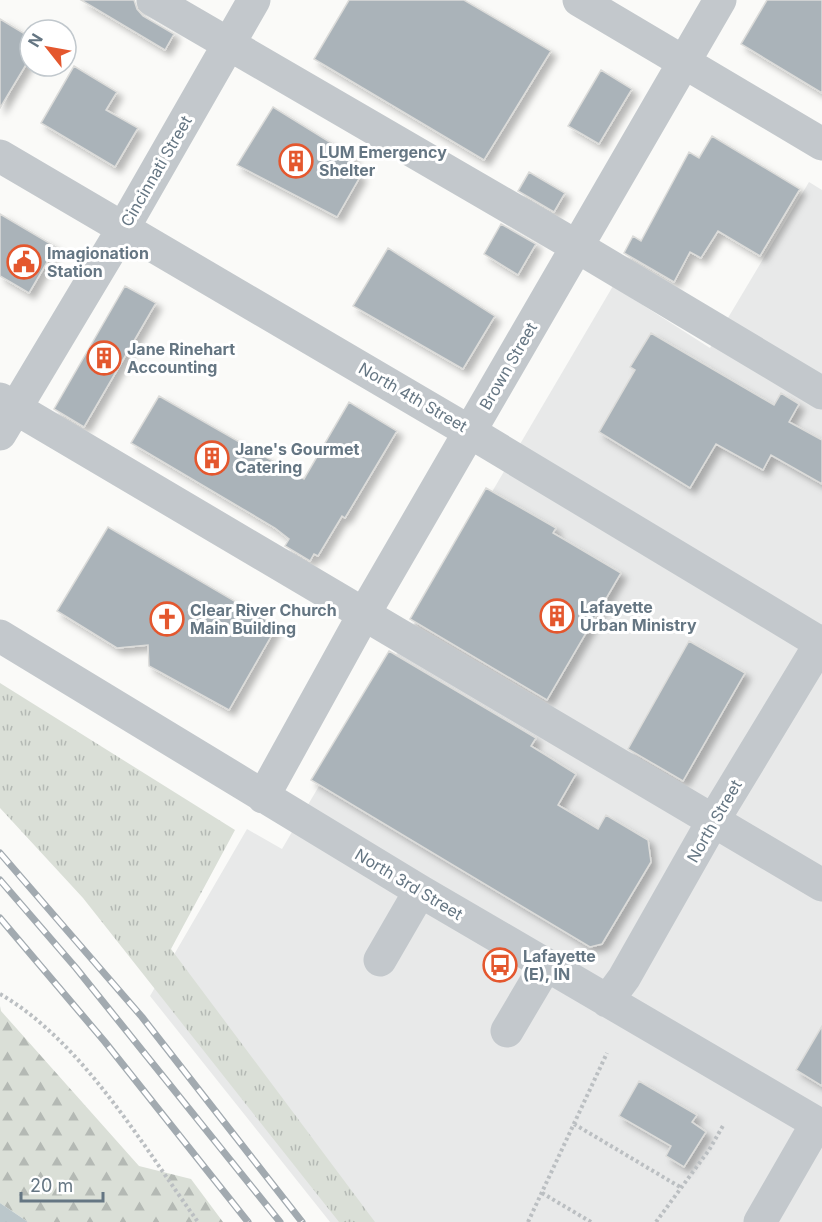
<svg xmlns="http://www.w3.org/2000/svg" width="822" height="1222" font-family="Inter,sans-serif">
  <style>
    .built { fill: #e8e9e9 }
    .grass { fill: url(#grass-tufts) }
    .forest { fill: url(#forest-firs) }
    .water { fill: url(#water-ripples) }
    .building { fill: #aab3b9; stroke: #dcdcda; stroke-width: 1.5; filter: url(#shadow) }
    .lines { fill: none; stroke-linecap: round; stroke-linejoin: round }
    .path { stroke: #bbbfc2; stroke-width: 4; stroke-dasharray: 3 3; stroke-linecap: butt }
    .minor { stroke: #c3c8cc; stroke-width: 33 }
    .rail-casing { stroke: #a2aab0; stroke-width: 7 }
    .rail { stroke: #fff; stroke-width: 4.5; stroke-dasharray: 14; stroke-linecap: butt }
    .labels { text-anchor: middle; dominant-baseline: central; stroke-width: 6; stroke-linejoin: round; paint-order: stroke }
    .poi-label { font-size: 16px; font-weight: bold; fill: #657683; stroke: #fff; text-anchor: start }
    .street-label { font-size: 16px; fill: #657683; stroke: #fff }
  </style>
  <defs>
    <pattern id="grass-tufts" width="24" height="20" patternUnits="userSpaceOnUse" patternTransform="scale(1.5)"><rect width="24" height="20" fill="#dadfd7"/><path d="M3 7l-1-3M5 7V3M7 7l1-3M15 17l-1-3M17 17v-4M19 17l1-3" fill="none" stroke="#b4b9b4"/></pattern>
    <pattern id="forest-firs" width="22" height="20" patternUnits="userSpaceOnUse" patternTransform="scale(1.5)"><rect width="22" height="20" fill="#dadfd7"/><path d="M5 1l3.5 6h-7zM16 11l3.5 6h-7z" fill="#b4b9b4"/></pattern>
    <pattern id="water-ripples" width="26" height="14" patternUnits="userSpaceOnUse" patternTransform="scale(1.5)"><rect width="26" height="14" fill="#bbc7cb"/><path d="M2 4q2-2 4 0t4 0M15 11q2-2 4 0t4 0" fill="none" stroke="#9ca6aa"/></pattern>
    <filter id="shadow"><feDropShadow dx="5.5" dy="5.5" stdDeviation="3" flood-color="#0004"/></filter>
  </defs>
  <rect width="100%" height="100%" fill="#fafaf8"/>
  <path class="built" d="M809,182L822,190V1222H330L150,996L247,829L282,849L613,286L710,348Z"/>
  <path class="grass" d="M0,683L235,830L171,949L375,1222H339L83,898L0,808Z"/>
  <path class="forest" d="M0,1006L1,1011L139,1166L191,1179L223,1222H28L0,1203Z"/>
  <path class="water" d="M0,1203L28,1222H0Z"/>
  <path class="building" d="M81,0H134L137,9L143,16L174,34L165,50Z
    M349,0H464L551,51L484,160L314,59Z
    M767,0H822V93L741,44Z
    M0,19L30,37V58L0,108Z
    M74,66L117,92L106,110L138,128L115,167L41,123Z
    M601,70L632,89L599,144L568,126Z
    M273,107L354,157L348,167L361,175L337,217L237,165Z
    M712,136L800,189L760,256L718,231L701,258L690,252L674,282L624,253L633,236L641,241L689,152L699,158Z
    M529,172L565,193L554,212L518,191Z
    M0,214L56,247L29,293L0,276Z
    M501,224L536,244L518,275L484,254Z
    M388,248L495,316L463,369L353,306Z
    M125,286L156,303L84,427L54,409Z
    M651,333L774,405L781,393L799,404L789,422L822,440V484L771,455L763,470L716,444L690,488L599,432L635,370L630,367Z
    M159,396L304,479L349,402L397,431L345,518L342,516L318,556L314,554L310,561L285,546L289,539L275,528L131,443Z
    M486,488L556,528L553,533L621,573L547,700L410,619Z
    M108,527L277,626L229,710L149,666L148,645L117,648L57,611Z
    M689,641L745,673L683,781L628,749Z
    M389,651L536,738L531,746L576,774L558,805L598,829L606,815L648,840L651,862L602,944L590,947L311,780Z
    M822,1026V1086L796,1070Z
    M639,1081L697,1115L692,1122L706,1132L684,1167L666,1156L671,1146L619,1116Z"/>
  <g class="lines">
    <path class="path" d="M0,994C82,1041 143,1146 198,1222
      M574,1124L680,1187
      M542,1193L591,1222
      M528,1222L607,1053
      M656,1222L709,1150L724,1124"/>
    <path class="minor" d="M153,0L576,246L822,393
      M579,0L822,144
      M0,156L470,432L822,644
      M0,399L822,885
      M0,434L124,227L254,0
      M0,636L420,891L822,1126
      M263,797L364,614L720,0
      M380,960L420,891
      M607,1001L624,978L713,821L822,641
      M507,1031L546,965
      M760,1222L817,1123"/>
    <g class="rail-casing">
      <path id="rail" d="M0,853L142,1017L302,1222
        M0,880L76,968L280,1222
        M0,918L105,1042L248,1222"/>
    </g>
    <use href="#rail" class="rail"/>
  </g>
  <defs>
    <g id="building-ring" transform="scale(1.725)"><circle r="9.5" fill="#fff" stroke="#e4572e" stroke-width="1.5"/><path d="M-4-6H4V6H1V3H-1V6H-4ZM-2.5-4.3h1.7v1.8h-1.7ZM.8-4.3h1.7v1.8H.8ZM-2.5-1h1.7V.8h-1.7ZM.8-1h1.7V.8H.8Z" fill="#e4572e"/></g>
    <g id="civic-ring" transform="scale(1.725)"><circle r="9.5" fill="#fff" stroke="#e4572e" stroke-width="1.5"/><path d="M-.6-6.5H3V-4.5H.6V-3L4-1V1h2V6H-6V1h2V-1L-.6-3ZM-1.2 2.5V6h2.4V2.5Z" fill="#e4572e"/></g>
    <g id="church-ring" transform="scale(1.725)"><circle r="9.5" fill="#fff" stroke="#e4572e" stroke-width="1.5"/><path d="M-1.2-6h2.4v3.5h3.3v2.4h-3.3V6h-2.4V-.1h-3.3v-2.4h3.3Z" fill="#e4572e"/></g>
    <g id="bus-ring" transform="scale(1.725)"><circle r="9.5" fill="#fff" stroke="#e4572e" stroke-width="1.5"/><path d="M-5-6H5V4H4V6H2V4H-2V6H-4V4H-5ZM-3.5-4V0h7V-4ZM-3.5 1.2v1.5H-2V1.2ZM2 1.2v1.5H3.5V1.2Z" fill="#e4572e"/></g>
  </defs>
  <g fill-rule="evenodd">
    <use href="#building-ring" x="296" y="161"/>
    <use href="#civic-ring" x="24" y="262"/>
    <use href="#building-ring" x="104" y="358"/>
    <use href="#building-ring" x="212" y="458"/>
    <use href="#building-ring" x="557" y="616"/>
    <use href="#church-ring" x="167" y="619"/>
    <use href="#bus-ring" x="500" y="965"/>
  </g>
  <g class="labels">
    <g class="poi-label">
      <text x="319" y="152">LUM Emergency<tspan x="319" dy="18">Shelter</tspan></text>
      <text x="47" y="253">Imagionation<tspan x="47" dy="18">Station</tspan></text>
      <text x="127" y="349">Jane Rinehart<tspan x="127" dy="18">Accounting</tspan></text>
      <text x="235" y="449">Jane's Gourmet<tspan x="235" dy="18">Catering</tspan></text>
      <text x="580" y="607">Lafayette<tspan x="580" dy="18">Urban Ministry</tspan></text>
      <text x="190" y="610">Clear River Church<tspan x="190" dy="18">Main Building</tspan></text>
      <text x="523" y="956">Lafayette<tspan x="523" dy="18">(E), IN</tspan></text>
    </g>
    <g class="street-label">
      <text transform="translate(156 171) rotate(-60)">Cincinnati Street</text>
      <text transform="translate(508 366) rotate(-60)">Brown Street</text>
      <text transform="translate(413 397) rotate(30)">North 4th Street</text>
      <text transform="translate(714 821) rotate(-60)">North Street</text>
      <text transform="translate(409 884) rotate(31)">North 3rd Street</text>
    </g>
  </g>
  <g transform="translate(48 48) rotate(301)"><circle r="28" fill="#ffffff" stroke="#c1c8cd" stroke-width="1.5"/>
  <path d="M0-4.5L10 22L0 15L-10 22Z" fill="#e4572e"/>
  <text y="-9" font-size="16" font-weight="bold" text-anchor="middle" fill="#657683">N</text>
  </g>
  <path d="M21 1192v9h82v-9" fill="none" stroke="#657683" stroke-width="3"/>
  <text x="30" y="1192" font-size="18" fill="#657683" stroke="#ffffff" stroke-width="4.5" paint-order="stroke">20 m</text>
</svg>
